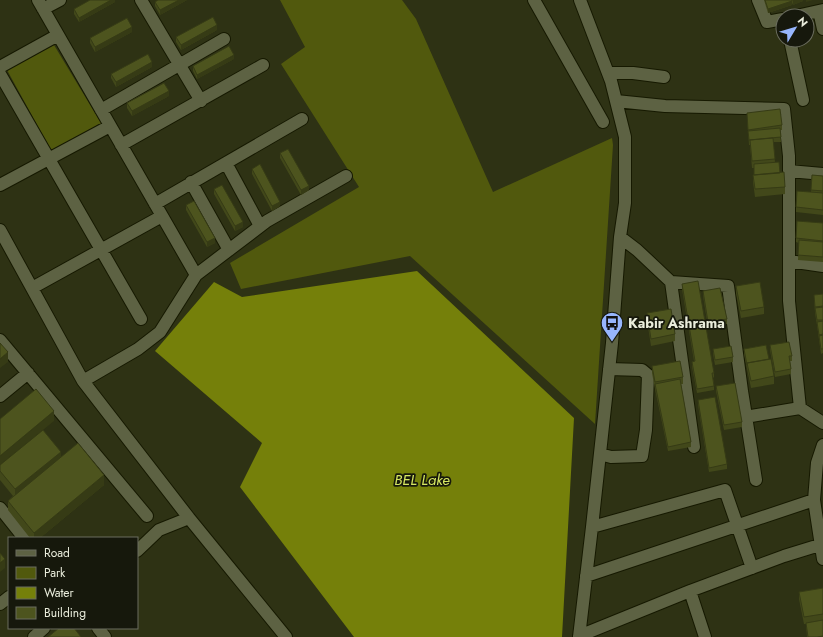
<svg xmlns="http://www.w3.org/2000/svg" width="823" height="637" font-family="Jost,sans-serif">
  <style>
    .green { fill: #51590d }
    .water { fill: #75800a }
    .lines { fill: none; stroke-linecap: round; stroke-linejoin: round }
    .minor-casing { stroke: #161900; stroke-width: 14 }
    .minor { stroke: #5d6243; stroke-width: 12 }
    .wall { fill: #42481a }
    .shaded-wall { fill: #363b15 }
    .building { fill: #4d541e; stroke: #363b15 }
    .labels { text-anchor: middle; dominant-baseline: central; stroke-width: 3.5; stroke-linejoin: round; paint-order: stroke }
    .poi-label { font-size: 14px; font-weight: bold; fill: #eaeddc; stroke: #16180c; text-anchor: start }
    .water-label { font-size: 15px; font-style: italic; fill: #d5e661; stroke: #16180c }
  </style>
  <rect width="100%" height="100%" fill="#2e3214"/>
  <path class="green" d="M280,0H402L416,19L493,192L612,138L613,145L595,424L410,256L241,289L230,263L359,187L281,64L305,47Z
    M54,45L101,123L52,152L7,70Z"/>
  <path class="water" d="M417,271L574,418L562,637H354L240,487L262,443L155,351L214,282L242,297Z"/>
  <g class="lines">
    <g class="minor-casing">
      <path id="minor" d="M38,0L196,275
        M141,0L201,101
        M534,0L603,122
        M758,0L767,22L783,19
        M43,9L60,0
        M819,11L823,29
        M796,16L823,10
        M790,40L803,100
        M0,67L58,35
        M608,73H633L664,77
        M0,74L141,319
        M616,101L665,106L784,109L789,156V301L800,408
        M101,110L224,39
        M121,145L263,65
        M226,163L260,226
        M789,171L823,174
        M191,182L229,250
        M0,185L110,126
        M155,204L302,119
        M0,230L83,381L189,518L286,637
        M620,237L637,250L671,282L728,286L742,391L756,480
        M789,261L823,266
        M671,282L694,447
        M32,288L162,216
        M0,340L147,516
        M83,381L138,349L160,332L196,275L267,221L346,176
        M0,396L28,373
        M745,417L800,408L823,423
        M600,454L611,457L642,456L646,430L648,375L642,370L609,369
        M814,500L823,559
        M0,508L24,538
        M592,527L725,490L752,568
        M137,551L159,530L189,518
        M586,576L814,500L817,463L823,445
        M690,591L705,637
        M0,604L9,597
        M98,628L105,637
        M579,636L690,591L784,556L823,544
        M34,637L44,628
        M579,637L592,527L612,343L620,237L625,203V137L611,81L580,0"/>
    </g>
    <use href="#minor" class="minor"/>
  </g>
  <path class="wall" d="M115,0V2L79,22L74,14V9Z
    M187,0L160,15L155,6V2Z
    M764,0H803V1L793,5L792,3V5L768,13Z
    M217,30L181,50L176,42V37Z
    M132,32L95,52L90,43V38Z
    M234,59L197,79L193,71V66Z
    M152,67L116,87L111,78V74Z
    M169,96L132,116L127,108V103Z
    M747,113L782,125V130H780L781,142H773L775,162L780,173L785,187V194L755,197L753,182V175H754V168H752L750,145H749Z
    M280,153L309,190L301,195L280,158Z
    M252,169L280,206L272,211L252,174Z
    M812,175L823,176V215L796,212V207L811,192Z
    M214,189L243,227L235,231L214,194Z
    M186,205L215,243L207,247L186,210Z
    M823,223V262L798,260L799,243L796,242V238Z
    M682,284L714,373V377L713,378L714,386V390L697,393L692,367V362L694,361L682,289Z
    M736,286L764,307V314L741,318L736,293Z
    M703,291L727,319V324L708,327L703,296Z
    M823,294V353L821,354L817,325L815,313L814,295Z
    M647,313L675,334V341L651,346L647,320Z
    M770,345L792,356V361H790L791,369V374L775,377L770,350Z
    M713,349L733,357V362L715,365L713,354Z
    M744,349L769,359L774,376V384L751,388L744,354Z
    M652,366L683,377V384H681L691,442V447L668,451L655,389L652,373Z
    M716,386L742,422V427L724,430L716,391Z
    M698,400L727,464V469L709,472L698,405Z
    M61,457L104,485L40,538H30L8,510V501L13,496L0,480V465Z
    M823,588V637H807L806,624H804L799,599V592Z"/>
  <path class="shaded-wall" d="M111,0H115V2L79,22V18Z
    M179,0H187L160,15V10Z
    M793,0H803V1L793,5Z
    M806,0H813L806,2Z
    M792,1V5L768,13V9Z
    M217,25V30L181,50V45Z
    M132,27V32L95,52V47Z
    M234,55V59L197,79V75Z
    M152,62V67L116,87V82Z
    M169,91V96L132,116V111Z
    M309,186V190L301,195V190Z
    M280,202V206L272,211V206Z
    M243,222V227L235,231V226Z
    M215,238V243L207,247V242Z
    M8,352V362L0,368V359Z
    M54,411V421L0,465V456Z
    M61,452V461L15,499V489Z
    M104,475V485L40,538H34V533Z
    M5,559V568L0,572V563Z"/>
  <path class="building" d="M90,0H111L79,18L74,9Z
    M158,0H179L160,10L155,2Z
    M765,0H792V1L768,9Z
    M213,17L217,25L181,45L176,37Z
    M127,18L132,27L95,47L90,38Z
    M229,46L234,55L197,75L193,66Z
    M148,54L152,62L116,82L111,74Z
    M164,83L169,91L132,111L127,103Z
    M780,109L782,125L748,130L747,113Z
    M780,128L781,137L749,140L748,131Z
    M773,138L775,159L752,161L750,140Z
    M288,149L309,186L301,190L280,153Z
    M779,162L780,173L754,175V164Z
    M260,164L280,202L272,206L252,169Z
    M784,172L785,187L755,189L753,175Z
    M812,175L823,176V191L811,190Z
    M222,185L243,222L235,226L214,189Z
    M797,191L823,193V210L796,207Z
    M194,201L215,238L207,242L186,205Z
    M797,221L823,223V241L796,238Z
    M799,240L823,242V257L798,255Z
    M698,281L714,373H712L714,386L697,389L692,362L695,361L682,284Z
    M760,282L764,307L741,311L736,286Z
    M720,288L727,319L708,322L703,291Z
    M823,294V306L815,307L814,295Z
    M823,307V320H817L815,308Z
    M671,309L675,334L651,339L647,313Z
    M823,321V334L819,335L817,322Z
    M823,335V349H821L819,336Z
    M789,342L792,356H789L791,369L775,372L770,345Z
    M0,343L8,352L0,359Z
    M766,345L769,359L747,363V365L744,349Z
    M731,346L733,357L715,360L713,349Z
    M771,359L774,376L751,381L747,363Z
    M680,361L683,377L655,382L652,366Z
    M680,379L691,442L668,447L655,384Z
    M735,383L742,422L724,425L716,386Z
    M36,389L54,411L0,456V419Z
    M715,397L727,464L709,468L698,400Z
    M43,430L61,452L15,489L0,471V465Z
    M78,443L104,475L34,533L8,501Z
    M0,553L5,559L0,563Z
    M823,588V614L804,617L799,592Z
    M823,620V636L817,637H808L806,623Z
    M59,628H74L81,637H48Z"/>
  <defs>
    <g id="bus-pin" transform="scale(1.15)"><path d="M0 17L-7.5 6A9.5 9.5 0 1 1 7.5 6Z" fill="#97b6fd" stroke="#16180c"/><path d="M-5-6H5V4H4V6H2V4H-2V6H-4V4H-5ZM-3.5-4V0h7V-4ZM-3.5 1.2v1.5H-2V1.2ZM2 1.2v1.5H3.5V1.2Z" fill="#111"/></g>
  </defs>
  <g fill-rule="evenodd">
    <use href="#bus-pin" x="612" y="323"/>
  </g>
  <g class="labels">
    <g class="poi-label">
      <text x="628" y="323">Kabir Ashrama</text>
    </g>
    <g class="water-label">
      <text x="422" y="480">BEL Lake</text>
    </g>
  </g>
  <rect x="8" y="537" width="130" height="92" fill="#16180c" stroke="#6b6d5f"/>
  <rect x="16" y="550" width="20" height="6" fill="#5d6243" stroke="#6b6d5f"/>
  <text x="44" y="557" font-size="12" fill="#eaeddc">Road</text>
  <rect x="16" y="567" width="20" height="12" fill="#51590d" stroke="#6b6d5f"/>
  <text x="44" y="577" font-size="12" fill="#eaeddc">Park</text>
  <rect x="16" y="587" width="20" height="12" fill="#75800a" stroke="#6b6d5f"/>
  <text x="44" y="597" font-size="12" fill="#eaeddc">Water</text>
  <rect x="16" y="607" width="20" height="12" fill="#4d541e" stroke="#6b6d5f"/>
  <text x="44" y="617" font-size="12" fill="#eaeddc">Building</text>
  <g transform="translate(795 28) rotate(52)"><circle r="19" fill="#16180c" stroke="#6b6d5f"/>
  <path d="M0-3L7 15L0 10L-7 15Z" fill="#97b6fd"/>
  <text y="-6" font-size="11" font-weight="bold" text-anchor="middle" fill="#eaeddc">N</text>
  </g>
</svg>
